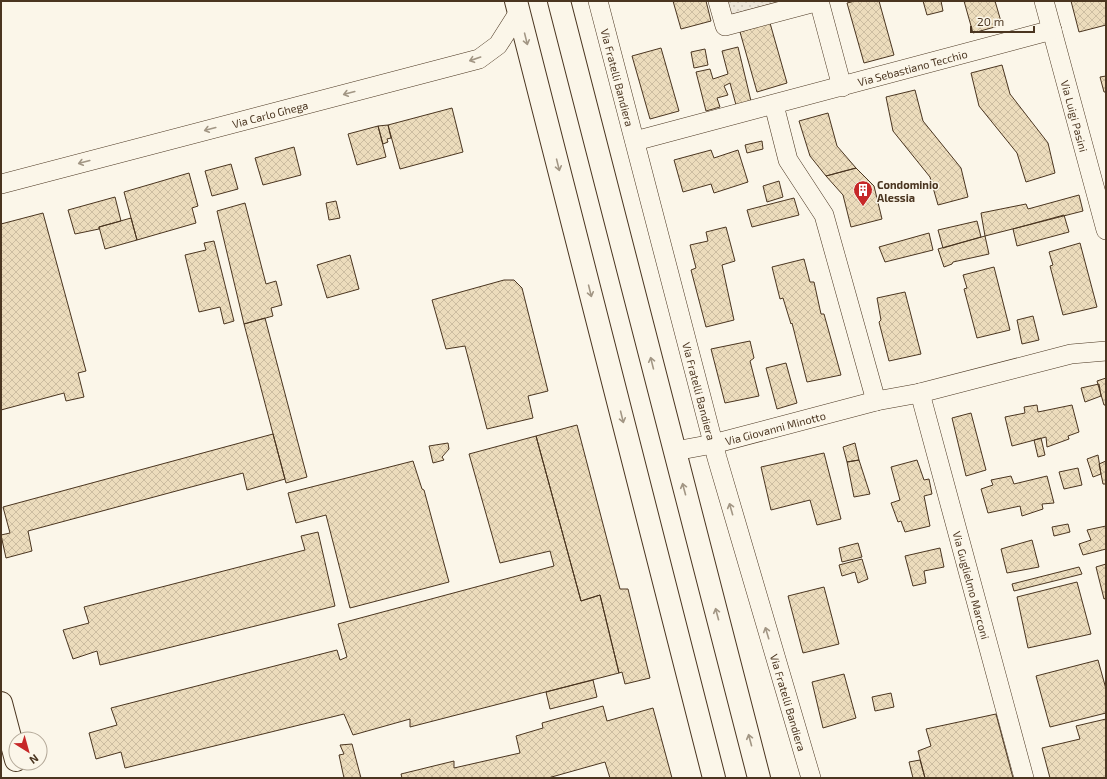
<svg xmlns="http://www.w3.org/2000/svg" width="1107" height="779" font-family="'Exo 2',sans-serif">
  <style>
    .park { fill: url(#park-dots); stroke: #887966 }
    .building { fill: url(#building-cross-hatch); stroke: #4a3520 }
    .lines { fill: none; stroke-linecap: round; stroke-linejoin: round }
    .street-casing { stroke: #4a3520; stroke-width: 20 }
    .secondary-casing { stroke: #4a3520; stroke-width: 24 }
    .street { stroke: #fbf6e9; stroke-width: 19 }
    .secondary { stroke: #fbf6e9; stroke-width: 22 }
    .oneway { stroke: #a29684 }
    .labels { text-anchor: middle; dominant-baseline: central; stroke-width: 3; stroke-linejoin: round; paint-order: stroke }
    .street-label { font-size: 11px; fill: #4a3520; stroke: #fbf6e9 }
    .poi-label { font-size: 11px; font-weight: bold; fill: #4a3520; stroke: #fbf6e9; text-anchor: start }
  </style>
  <defs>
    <pattern id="park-dots" width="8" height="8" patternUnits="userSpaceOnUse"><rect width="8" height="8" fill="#ede6d9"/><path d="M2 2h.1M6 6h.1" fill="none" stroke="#cdc6ba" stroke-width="1.8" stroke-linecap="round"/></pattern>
    <pattern id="building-cross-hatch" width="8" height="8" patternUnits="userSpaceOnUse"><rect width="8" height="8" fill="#ecdcbc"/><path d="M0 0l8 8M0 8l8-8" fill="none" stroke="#ccbda1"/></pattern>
  </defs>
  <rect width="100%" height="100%" fill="#fbf6e9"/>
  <path class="park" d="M727,1H781L730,15Z"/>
  <path class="building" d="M673,1H706L711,21L681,29Z
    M855,1H879L894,55L864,63L847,3Z
    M923,1H941L943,11L927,15Z
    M964,1H995L1002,25L973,33Z
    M1071,1H1106V25L1079,32Z
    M770,23L787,83L757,92L740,32Z
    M738,47L751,101L736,105L730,83L724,86L728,95L717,98L720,107L706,111L696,72L710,69L713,79L728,74L722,51Z
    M661,48L679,111L650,119L632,56Z
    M705,49L708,65L694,68L691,52Z
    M1002,65L1010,94L1048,143L1055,173L1026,182L1017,153L979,106L971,73Z
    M1106,76V92H1104L1100,77Z
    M915,90L923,121L961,168L968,197L938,205L930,177L893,131L886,97Z
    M452,108L463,152L400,169L388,125Z
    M828,113L837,146L856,168L826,176L810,156L799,121Z
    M388,125L391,138L387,139L388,142L383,144L378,126Z
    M378,126L386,157L357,165L348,134Z
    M762,141L763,149L747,153L745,145Z
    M294,147L301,175L263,185L255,158Z
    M711,150L714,158L738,150L748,182L714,193L711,184L683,192L674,160Z
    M231,164L238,189L212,196L205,171Z
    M856,168L874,186L882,219L851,227L843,195L826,176Z
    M189,173L198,206L192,208L196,223L137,240L124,192Z
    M779,181L783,197L767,202L763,186Z
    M1079,195L1083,211L985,236L981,213L1026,204L1028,209Z
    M115,197L121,221L99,227V229L75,234L68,210Z
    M794,198L799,215L752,227L747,210Z
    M336,201L340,218L329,220L326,203Z
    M245,203L266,284L276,281L282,305L271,308L273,316L244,324L217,211Z
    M43,213L86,371L78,373L84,397L66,401L64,393L1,410V224Z
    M1064,215L1069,232L1017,246L1013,229Z
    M131,218L137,240L105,249L99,227Z
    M977,221L981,237L943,248L938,230Z
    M726,227L735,261L722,265L734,320L706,327L691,270L696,268L690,245L708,241L706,232Z
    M929,233L933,250L885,262L879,247Z
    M985,236L989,254L953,262L952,264L944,267L938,249Z
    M214,241L234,321L224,324L220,307L199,312L185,255L206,250L204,243Z
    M1080,243L1097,307L1063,315L1050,266L1053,265L1049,252Z
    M350,255L359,289L327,298L317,265Z
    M804,259L810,282H814L821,314H824L841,375L807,382L792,323L791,324L783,298L780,299L772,267Z
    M994,267L1010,330L977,338L964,289L967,288L963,275Z
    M504,280H514L522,288L548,391L528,396L533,418L487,429L465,346L446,349L432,300Z
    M905,292L921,354L889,361L879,322L881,320L877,298Z
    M1033,316L1039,340L1022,344L1017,320Z
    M265,318L307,477L286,483L244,324Z
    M750,341L754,358L750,361L759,396L725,403L711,349Z
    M786,363L797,403L777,409L766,368Z
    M1106,378V405H1104L1097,381Z
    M1099,384L1101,396L1085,402L1081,388Z
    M1037,405L1038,412L1072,405L1079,432L1068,436L1069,439L1047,447L1046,437L1012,446L1005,417L1025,413L1024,407Z
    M971,413L986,470L966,476L952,418Z
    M577,425L620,589H628L650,678L625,684L622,672L619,673L600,595L581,601L536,436Z
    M273,434L285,479L247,490L243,473L28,531L32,551L6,558L1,535L10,533L3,507Z
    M536,436L581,601L600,595L619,673L410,727V719L353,735L344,714L125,768L121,752L96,759L89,733L117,725L111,708L337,650L340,660L347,657L338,624L554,566L550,551L500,563L469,454Z
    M1041,438L1045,455L1038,457L1034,440Z
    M448,443L449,449L442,457L444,460L433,463L429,446Z
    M855,443L859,460L847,462L843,447Z
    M824,453L841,519L817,525L810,500L771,510L761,467Z
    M1098,455L1101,474L1093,477L1087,459Z
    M859,460L870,494L854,497L847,462Z
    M917,460L924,480L929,479L932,494L924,496L930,526L905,532L901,521L898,522L891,503L900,500L891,467Z
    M413,461L422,489L424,490L449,582L350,608L326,515L296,523L288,493Z
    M1106,461V484H1103L1099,464Z
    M1078,468L1082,485L1064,489L1059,472Z
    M1011,476L1014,484L1047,476L1054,503L1042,504L1043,509L1022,516L1020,506L988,513L981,489L993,485L991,480Z
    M1068,524L1070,532L1054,536L1052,527Z
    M1106,526V549L1083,555L1079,544L1091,540L1087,530Z
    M318,532L335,606L100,665L97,651L73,659L63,630L89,623L84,607L305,550L301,536Z
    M1032,540L1039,567L1007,573L1001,549Z
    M858,543L862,557L842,562L839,548Z
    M940,548L944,567L924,571L926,583L913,586L905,556Z
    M862,559L868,579L858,583L855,572L842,576L839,565Z
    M1106,564V598L1104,599L1096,567Z
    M1079,567L1082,574L1014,591L1012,584Z
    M1077,582L1091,634L1028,648L1017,597Z
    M824,587L839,644L803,653L788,596Z
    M1098,660L1106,689V713L1050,727L1036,676Z
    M844,674L856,718L823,728L812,682Z
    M593,680L597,697L550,709L546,692Z
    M891,693L894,707L875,711L872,697Z
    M603,706L607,721L653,708L672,778H610L605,762L548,778H402L401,774L454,761V768L520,753L516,736L543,728L542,723Z
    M996,714L1013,778H925L918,751L931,746L926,729Z
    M1106,719V778H1050L1042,748L1080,739L1076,726Z
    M352,744L361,778H344L339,755L344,754L340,745Z
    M920,760L925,778H913L909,762Z"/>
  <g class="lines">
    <g class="street-casing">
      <g id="street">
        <path id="s1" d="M598,1L717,458L811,778"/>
        <path d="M718,1L725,26L819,1"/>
        <path d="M819,1L842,87"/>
        <path id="s2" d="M1044,1L1106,230"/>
        <path d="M774,105L788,160L824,215L876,401"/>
        <path id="s3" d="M635,141L1052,30"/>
        <path id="s4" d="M1,184L479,59L498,45L519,12"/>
        <path id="s5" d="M920,393L1024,778"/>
        <path id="s6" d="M675,451L713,444L876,401L920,393L1071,354L1106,351"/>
      </g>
    </g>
    <g class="secondary-casing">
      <path id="secondary" d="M516,1L714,778
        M559,1L759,778
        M1,703L16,760"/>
    </g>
    <use href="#street" class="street"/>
    <use href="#secondary" class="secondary"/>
  </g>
  <defs><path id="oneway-shaft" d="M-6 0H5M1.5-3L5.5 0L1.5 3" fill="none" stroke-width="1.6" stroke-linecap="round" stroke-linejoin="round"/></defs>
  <g class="oneway">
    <use href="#oneway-shaft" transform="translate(526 39) rotate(76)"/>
    <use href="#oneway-shaft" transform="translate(475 59) rotate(161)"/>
    <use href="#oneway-shaft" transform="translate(349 93) rotate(165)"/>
    <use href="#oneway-shaft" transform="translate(210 129) rotate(165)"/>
    <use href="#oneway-shaft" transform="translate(84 162) rotate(165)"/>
    <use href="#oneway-shaft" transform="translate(558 165) rotate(76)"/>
    <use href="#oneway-shaft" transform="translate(590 291) rotate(76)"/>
    <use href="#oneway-shaft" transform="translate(652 363) rotate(-104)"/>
    <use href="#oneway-shaft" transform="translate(622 417) rotate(76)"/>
    <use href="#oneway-shaft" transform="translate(684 489) rotate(-105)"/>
    <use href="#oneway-shaft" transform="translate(731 509) rotate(-106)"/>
    <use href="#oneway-shaft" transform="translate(717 614) rotate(-105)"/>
    <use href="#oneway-shaft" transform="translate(767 633) rotate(-107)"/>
    <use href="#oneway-shaft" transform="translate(750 740) rotate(-105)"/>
  </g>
  <defs>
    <g id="building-pin" transform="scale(1)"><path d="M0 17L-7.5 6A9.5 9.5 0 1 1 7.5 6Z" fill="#c62828" stroke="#fbf6e9"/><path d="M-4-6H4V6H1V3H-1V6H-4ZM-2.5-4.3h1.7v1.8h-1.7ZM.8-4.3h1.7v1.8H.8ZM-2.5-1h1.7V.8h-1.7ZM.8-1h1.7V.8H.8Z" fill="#fff"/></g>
  </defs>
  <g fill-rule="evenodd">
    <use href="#building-pin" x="863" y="190"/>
  </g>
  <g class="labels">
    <g class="street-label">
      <text stroke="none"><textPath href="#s3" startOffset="287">Via Sebastiano Tecchio</textPath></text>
      <text stroke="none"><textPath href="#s1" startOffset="79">Via Fratelli Bandiera</textPath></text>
      <text stroke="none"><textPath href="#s4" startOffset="278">Via Carlo Ghega</textPath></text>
      <text stroke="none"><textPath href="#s2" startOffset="119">Via Luigi Pasini</textPath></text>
      <text stroke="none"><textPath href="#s1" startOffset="403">Via Fratelli Bandiera</textPath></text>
      <text stroke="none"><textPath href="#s6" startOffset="103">Via Giovanni Minotto</textPath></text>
      <text stroke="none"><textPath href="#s5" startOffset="199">Via Guglielmo Marconi</textPath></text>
      <text stroke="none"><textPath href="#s1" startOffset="727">Via Fratelli Bandiera</textPath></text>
    </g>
    <g class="poi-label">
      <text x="877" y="184">Condominio<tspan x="877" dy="13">Alessia</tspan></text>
    </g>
  </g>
  <rect width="1107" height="779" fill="none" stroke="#4a3520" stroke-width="4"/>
  <g transform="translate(28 751) rotate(143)"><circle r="19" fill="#fbf6e9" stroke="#b4a999"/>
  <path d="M0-3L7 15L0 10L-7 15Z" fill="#c62828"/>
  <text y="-6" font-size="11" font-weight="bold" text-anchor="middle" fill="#4a3520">N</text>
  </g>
  <path d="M971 26v6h63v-6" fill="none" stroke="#4a3520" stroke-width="2"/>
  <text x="977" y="26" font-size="12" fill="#4a3520" stroke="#fbf6e9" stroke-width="3" paint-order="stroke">20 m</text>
</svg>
